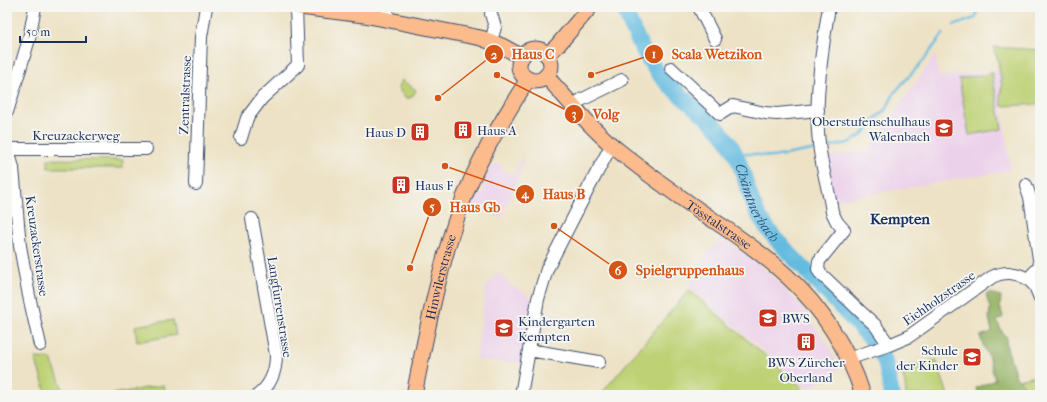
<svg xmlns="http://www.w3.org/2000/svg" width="1047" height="402" font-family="'IM FELL French Canon',serif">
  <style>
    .built { fill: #ecd1ea }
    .green { fill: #bed174; stroke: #6c8069 }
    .forest { fill: #96b366; stroke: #587162 }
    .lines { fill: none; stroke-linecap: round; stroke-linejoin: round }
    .stream { stroke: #63bbe0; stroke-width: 2.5 }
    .river { stroke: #63bbe0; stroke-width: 16 }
    .minor-casing { stroke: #3a4a6d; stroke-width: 14 }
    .major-casing { stroke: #3a4a6d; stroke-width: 17 }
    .minor { stroke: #fff; stroke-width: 12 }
    .major { stroke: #fbbb8d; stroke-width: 15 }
    .labels { text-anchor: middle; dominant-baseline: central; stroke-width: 3.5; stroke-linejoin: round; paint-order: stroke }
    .street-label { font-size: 13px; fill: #1b2f5e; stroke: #f6f6f2 }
    .poi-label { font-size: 13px; fill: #1b2f5e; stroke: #f6f6f2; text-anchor: start }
    .water-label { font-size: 14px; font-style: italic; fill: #315985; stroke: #f6f6f2 }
    .quarter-label { font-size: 15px; font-weight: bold; fill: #1b2f5e; stroke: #f6f6f2 }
    .leader { fill: none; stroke: #d45514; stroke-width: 1.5 }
    .callout-dot { fill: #d45514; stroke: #f6f6f2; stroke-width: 1.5 }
    .mark-label { font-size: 12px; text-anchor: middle; font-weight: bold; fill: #fff }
    .callout-label { font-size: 14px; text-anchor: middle; font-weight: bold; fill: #d45514; stroke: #f6f6f2; stroke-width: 3.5; stroke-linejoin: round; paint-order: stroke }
  </style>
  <rect width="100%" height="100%" fill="#f6f6f2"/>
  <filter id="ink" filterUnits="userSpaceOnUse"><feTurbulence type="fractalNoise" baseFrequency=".025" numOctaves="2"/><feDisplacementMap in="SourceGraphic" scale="8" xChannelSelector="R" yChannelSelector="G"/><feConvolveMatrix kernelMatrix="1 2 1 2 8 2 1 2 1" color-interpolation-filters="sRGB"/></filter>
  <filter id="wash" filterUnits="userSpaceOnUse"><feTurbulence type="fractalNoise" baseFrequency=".012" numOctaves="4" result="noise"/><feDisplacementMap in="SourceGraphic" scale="16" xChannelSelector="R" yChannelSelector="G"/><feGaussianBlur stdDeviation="0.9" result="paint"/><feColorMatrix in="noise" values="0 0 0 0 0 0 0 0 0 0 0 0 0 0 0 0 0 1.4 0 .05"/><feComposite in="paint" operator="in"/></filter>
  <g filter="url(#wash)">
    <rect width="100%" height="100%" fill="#ede2c5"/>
    <path class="built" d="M935,55L939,77L1000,71L1002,87L1000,95L1011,170L830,201L821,158L869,150Z
      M521,159L524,161L516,179L517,180L501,218L475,206H472L478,193L480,195L483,193L484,190L482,188L492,165L495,166L496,163L502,165L501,169L514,175Z
      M721,237L758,264L779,283L802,308L829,346L839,369L808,389L688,286L707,254Z
      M498,273L512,286L532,297L522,363L476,360L486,287Z"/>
    <path class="green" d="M993,47L1040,50V104L1002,106L1000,95L1002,87L998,60Z
      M992,73L1002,129L969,135L959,79Z
      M402,80L416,90L412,97L406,99L398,88Z
      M48,159L123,160V168H48Z
      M689,290L803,388L789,395H600Z
      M173,320L176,335L137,342L135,326Z
      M35,358L51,359L65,395H47Z
      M936,360L948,395H906L905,383L900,368Z
      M1040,375V395H1024L1025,386L1019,380Z
      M164,385L166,395H107Z"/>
    <path class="forest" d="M989,293L1001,296L1000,306L1003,317L997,321L1003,334L1007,337L1006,344L1016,377L1025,386L1024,395H979L976,388L995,380C993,374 992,368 990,361C988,352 982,346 980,336L992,332L989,317L990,308L986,295Z"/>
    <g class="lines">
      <path class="stream" d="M954,25L975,18L977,14L976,7
        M824,148L848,143L859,137L866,131L872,122L887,108L894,93L923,61L943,34
        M736,154H753L773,157L817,149"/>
      <path class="river" id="s1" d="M623,7C633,30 648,66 667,83C687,103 712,118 728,141C742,161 745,185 754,206C759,218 766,227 774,237L871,339L885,361L892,395"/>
    </g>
  </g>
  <g filter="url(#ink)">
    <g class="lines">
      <g class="minor-casing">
        <path id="minor" d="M385,7L387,11L388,20
          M699,7L715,39
          M829,7C822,48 814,102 819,143C821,167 829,189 832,212L837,222L844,230L819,261L818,269L820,273L864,315L875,325L889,345
          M491,41L495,27L491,14
          M671,68L720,114L733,106L765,113L777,114L818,110
          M573,105L581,100L622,80
          M7,112L29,39L35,7
          M241,138L247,118L262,98L298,65L296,7
          M7,149H146
          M7,151L10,157L13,168L20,246L29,296L40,345
          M196,184L201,37L206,7
          M1026,185L1030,197L1040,266
          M252,219L276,355C276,371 271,385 258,395
          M1028,279L1035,286L1040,298
          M529,350L599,362
          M848,359L889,345L908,337L992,277C1005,271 1015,272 1028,279L1040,266
          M521,395L538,299L547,269L586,193L611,146"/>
      </g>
      <g class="major-casing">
        <g id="major">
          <path d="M300,7L364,15L481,38L502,46L522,57"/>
          <circle cx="535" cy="65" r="16"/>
          <path d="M547,55L557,46L590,7"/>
          <path id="s2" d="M546,76C570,102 592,130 620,152C650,176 681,198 713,220C739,237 764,255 787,276C822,308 849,350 863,395"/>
          <path id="s3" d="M414,395C426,335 438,272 458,214C474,166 501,122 528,79"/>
        </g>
      </g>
      <use href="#minor" class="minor"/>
      <use href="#major" class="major"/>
    </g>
  </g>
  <defs>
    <g id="school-square" transform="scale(1)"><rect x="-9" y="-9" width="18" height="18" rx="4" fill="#c8321e" stroke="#f6f6f2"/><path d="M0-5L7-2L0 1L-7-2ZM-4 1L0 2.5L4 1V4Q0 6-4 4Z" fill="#fff"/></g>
    <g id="building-square" transform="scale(1)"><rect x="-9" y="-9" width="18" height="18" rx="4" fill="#c8321e" stroke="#f6f6f2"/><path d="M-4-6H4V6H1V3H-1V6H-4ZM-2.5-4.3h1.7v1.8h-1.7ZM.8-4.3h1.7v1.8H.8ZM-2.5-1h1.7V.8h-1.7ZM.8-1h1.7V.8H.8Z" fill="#fff"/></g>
  </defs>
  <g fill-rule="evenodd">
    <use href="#school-square" x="944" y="128"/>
    <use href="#building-square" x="463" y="130"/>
    <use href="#building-square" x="420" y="132"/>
    <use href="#building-square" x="401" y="185"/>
    <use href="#school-square" x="768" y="318"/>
    <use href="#school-square" x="504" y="328"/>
    <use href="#building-square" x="806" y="342"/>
    <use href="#school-square" x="972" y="357"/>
  </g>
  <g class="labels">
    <g class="street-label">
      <text transform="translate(185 95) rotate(-88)">Zentralstrasse</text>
      <text x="76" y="135">Kreuzackerweg</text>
      <text stroke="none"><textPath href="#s2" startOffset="229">Tösstalstrasse</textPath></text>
      <text transform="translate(37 246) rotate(82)">Kreuzackerstrasse</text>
      <text stroke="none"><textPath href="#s3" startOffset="121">Hinwilerstrasse</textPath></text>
      <text transform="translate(939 298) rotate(-35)">Eichholzstrasse</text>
      <text transform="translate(280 307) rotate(81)">Langfurrenstrasse</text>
    </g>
    <g class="poi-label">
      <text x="930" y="121" text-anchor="end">Oberstufenschulhaus<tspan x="930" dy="15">Walenbach</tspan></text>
      <text x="477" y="130">Haus A</text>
      <text x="406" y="132" text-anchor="end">Haus D</text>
      <text x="415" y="185">Haus F</text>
      <text x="782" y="318">BWS</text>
      <text x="518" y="321">Kindergarten<tspan x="518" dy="15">Kempten</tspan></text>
      <text x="958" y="350" text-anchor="end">Schule<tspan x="958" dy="15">der Kinder</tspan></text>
      <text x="806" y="362" text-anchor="middle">BWS Zürcher<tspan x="806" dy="15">Oberland</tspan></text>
    </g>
    <g class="water-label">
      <text stroke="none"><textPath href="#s1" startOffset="241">Chämtnerbach</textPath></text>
    </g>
    <g class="quarter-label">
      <text x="900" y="219">Kempten</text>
    </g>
  </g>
  <path class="leader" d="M591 75L654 54M438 98L494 54M497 75L574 114M445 166L525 194M410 268L432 207M554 226L618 270"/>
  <g class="callout-dot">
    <circle cx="591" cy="75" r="4"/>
    <circle cx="438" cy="98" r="4"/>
    <circle cx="497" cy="75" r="4"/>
    <circle cx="445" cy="166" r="4"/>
    <circle cx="410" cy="268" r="4"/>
    <circle cx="554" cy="226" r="4"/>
    <circle cx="654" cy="54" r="10"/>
    <circle cx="494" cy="54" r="10"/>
    <circle cx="574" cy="114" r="10"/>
    <circle cx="525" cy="194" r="10"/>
    <circle cx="432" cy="207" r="10"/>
    <circle cx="618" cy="270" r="10"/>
  </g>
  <g class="mark-label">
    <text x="654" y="58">1</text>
    <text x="494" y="59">2</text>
    <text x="574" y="118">3</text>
    <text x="525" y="198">4</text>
    <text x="432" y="211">5</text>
    <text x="618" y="275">6</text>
  </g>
  <g class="callout-label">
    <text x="717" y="59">Scala Wetzikon</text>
    <text x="533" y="59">Haus C</text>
    <text x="606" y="119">Volg</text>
    <text x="564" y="199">Haus B</text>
    <text x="475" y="212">Haus Gb</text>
    <text x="690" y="275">Spielgruppenhaus</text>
  </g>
  <rect width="1047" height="402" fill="none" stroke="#f6f6f2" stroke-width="24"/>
  <path d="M20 36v6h66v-6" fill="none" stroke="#1b2f5e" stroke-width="2"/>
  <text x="26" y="36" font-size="12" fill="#1b2f5e" stroke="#f6f6f2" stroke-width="3" paint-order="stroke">50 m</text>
</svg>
